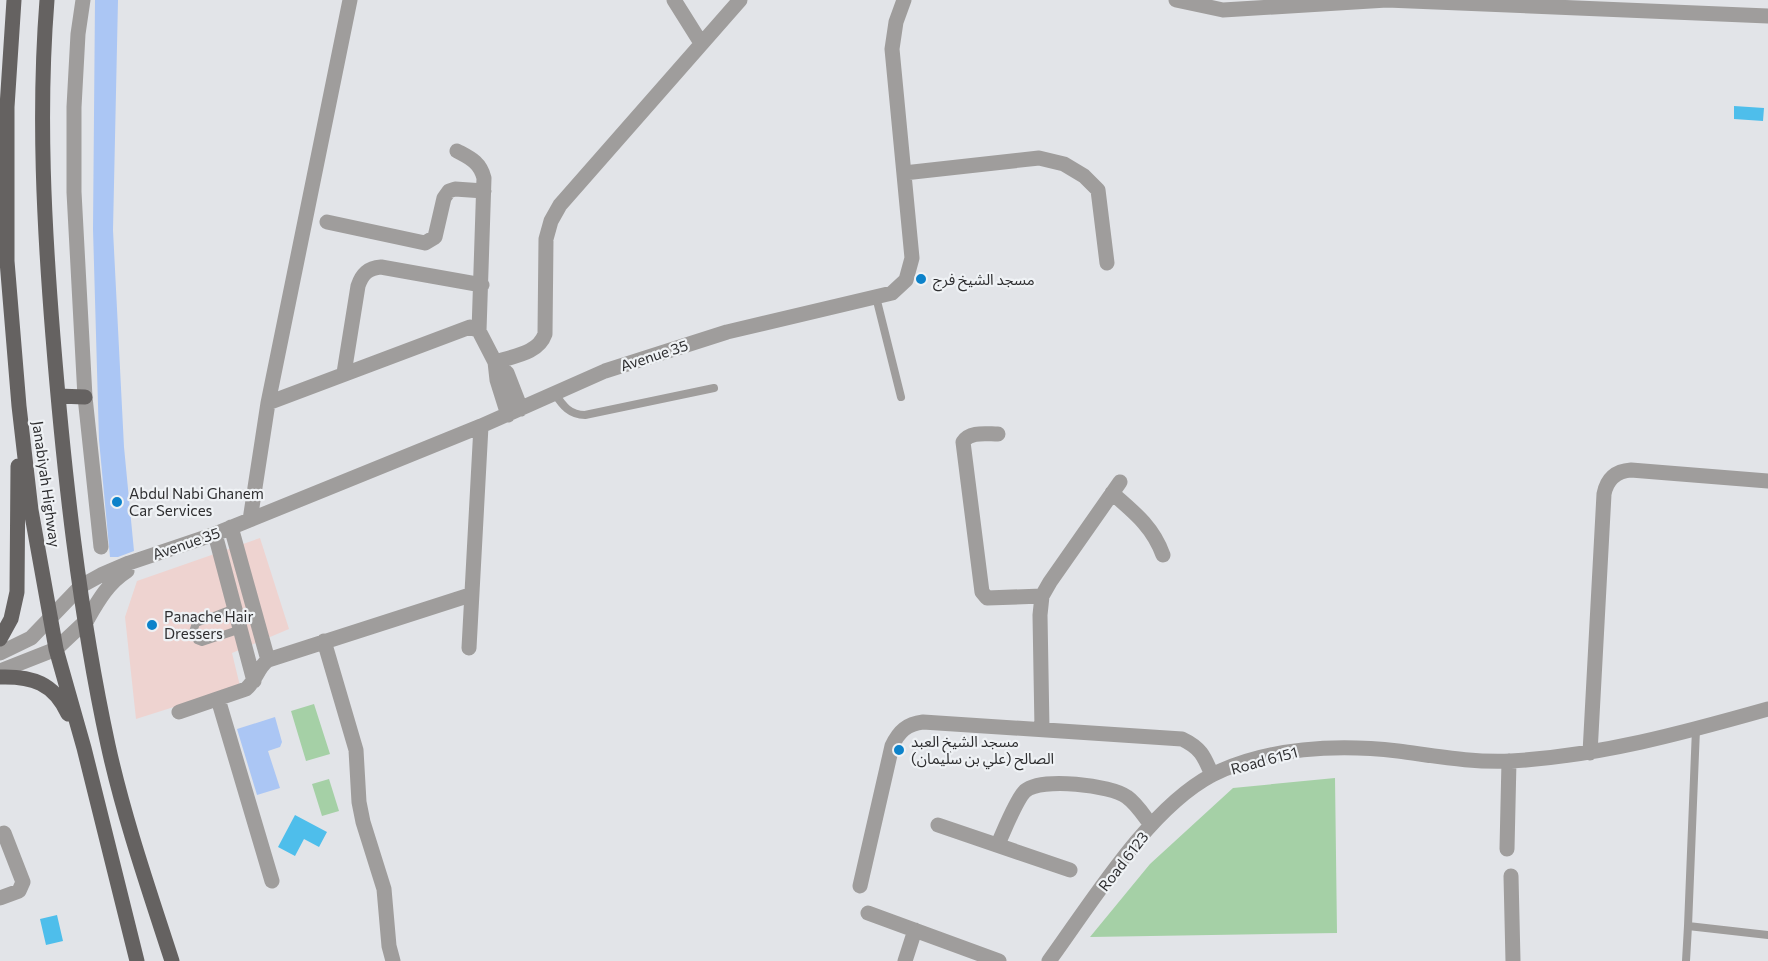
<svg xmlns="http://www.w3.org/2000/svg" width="1768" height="961" font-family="Commissioner,'Noto Sans Arabic',sans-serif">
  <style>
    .commercial { fill: #eed3d0 }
    .green { fill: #a5d0a6 }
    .water { fill: #4ebeeb }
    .building { fill: #abc6f4 }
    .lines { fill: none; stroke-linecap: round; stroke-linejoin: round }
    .service { stroke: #9f9d9c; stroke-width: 8 }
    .minor { stroke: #9f9d9c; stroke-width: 15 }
    .tertiary { stroke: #9f9d9c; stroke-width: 15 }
    .primary { stroke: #656261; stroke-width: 15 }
    .poi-dot { fill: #0c82ca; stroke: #eff2f5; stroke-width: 2 }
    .labels { text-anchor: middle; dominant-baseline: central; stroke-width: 4.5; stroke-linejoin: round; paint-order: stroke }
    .poi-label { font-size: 15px; fill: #2e2e30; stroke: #eff2f5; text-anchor: start }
    .street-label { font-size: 15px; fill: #2e2e30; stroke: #eff2f5 }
  </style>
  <rect width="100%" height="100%" fill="#e2e4e8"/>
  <path class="commercial" d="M260,538L289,629L232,653L240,686L136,719L125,617L137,581Z"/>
  <path class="green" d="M314,704L330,754L306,761L291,711Z
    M1335,778L1337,933L1090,937L1150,864L1233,788Z
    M329,779L339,811L322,816L312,784Z"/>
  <path class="water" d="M1734,106L1764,108L1763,121L1734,119Z
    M295,815L327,832L319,847L304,839L295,856L278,847Z
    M57,915L63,941L46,945L40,919Z"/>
  <path class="building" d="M95,0H118L113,230L124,447L134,551L118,557H110L99,440L93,229Z
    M275,717L282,742L280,747L268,751L280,788L257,795L237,729Z"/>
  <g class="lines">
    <path class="service" d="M876,297L901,397
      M555,394C563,406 570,415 585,415L714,388
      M235,608L196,623L193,632L197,640L202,642L241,629
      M1696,729L1688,926L1768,935
      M1686,961L1688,926"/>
    <path class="minor" d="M83,0L78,34L74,107V192L85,397L101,547
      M674,0L701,43
      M1176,0L1223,10L1387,0L1768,16
      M457,151C470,158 480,162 484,178L479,331
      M904,173L1039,158L1064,164L1084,176L1098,190L1107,263
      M327,222L425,243L435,237L444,198L449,191L455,189L484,191
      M495,362C513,356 538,354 545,334L546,239L551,221L560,205L740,0
      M495,362L507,373L521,409
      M344,373L358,286C362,274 368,268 381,267L482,285
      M268,403L470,327L479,331L495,362L497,380L508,415
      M998,434C986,434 970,431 963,442L982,592L987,598L1042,596
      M1112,493C1134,512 1153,527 1163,555
      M250,520L268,403L350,0
      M231,527L268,660
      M215,534L254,681
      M81,586L101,575L129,563L215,534L481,426L605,371L727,332L892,293L906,280L912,258L892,49L896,22L904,0
      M87,620C98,601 108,583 127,571
      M324,641L356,750L359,802L363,822L384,889L389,946L393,961
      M469,648L481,426
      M218,699L272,881
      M179,712L246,689C256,681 257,668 268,660L470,595
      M1042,729L1040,615L1042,596L1050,582L1120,482
      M1590,753L1604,494C1607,479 1616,471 1631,470L1768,481
      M938,825L1070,870
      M998,844C1004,831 1016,800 1025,791C1041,777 1111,785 1127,797C1137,804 1144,816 1151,825
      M1507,849L1509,761
      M1511,876L1513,961
      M860,886L892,746C899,731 907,724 923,722L1182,739C1201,748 1204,756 1212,775
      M0,898L19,891L23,882L4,833
      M868,913L999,961
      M905,961L915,930
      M1049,961C1092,902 1148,809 1212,775C1267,747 1338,744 1398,751C1436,756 1473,763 1511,761C1599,756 1683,733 1768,709"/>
    <path class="tertiary" d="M0,653L31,638L81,586
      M0,671L56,649L87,620"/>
    <path class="primary" d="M14,0L7,107V261L19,406L31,510L56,649L84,748L137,961
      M47,0C38,113 44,225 53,337C64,473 79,611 108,745C124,818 149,890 172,961
      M58,396L85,397
      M0,639L11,619L17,592L18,466
      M0,677C32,676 54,683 68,714"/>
  </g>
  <g class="poi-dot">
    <circle cx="921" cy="279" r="6"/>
    <circle cx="117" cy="502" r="6"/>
    <circle cx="152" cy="625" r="6"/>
    <circle cx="899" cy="750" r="6"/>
  </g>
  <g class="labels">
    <g class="poi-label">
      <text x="933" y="279">مسجد الشيخ فرج</text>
      <text x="129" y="493">Abdul Nabi Ghanem<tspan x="129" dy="17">Car Services</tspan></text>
      <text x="164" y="616">Panache Hair<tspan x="164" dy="17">Dressers</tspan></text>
      <text x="911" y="741">مسجد الشيخ العبد<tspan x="911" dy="17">الصالح (علي بن سليمان)</tspan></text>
    </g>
    <g class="street-label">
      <text transform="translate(654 355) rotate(-18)">Avenue 35</text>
      <text transform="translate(47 484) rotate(82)">Janabiyah Highway</text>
      <text transform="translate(186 543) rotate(-19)">Avenue 35</text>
      <text transform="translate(1264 760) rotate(-15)">Road 6151</text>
      <text transform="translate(1123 861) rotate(-52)">Road 6123</text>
    </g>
  </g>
</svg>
